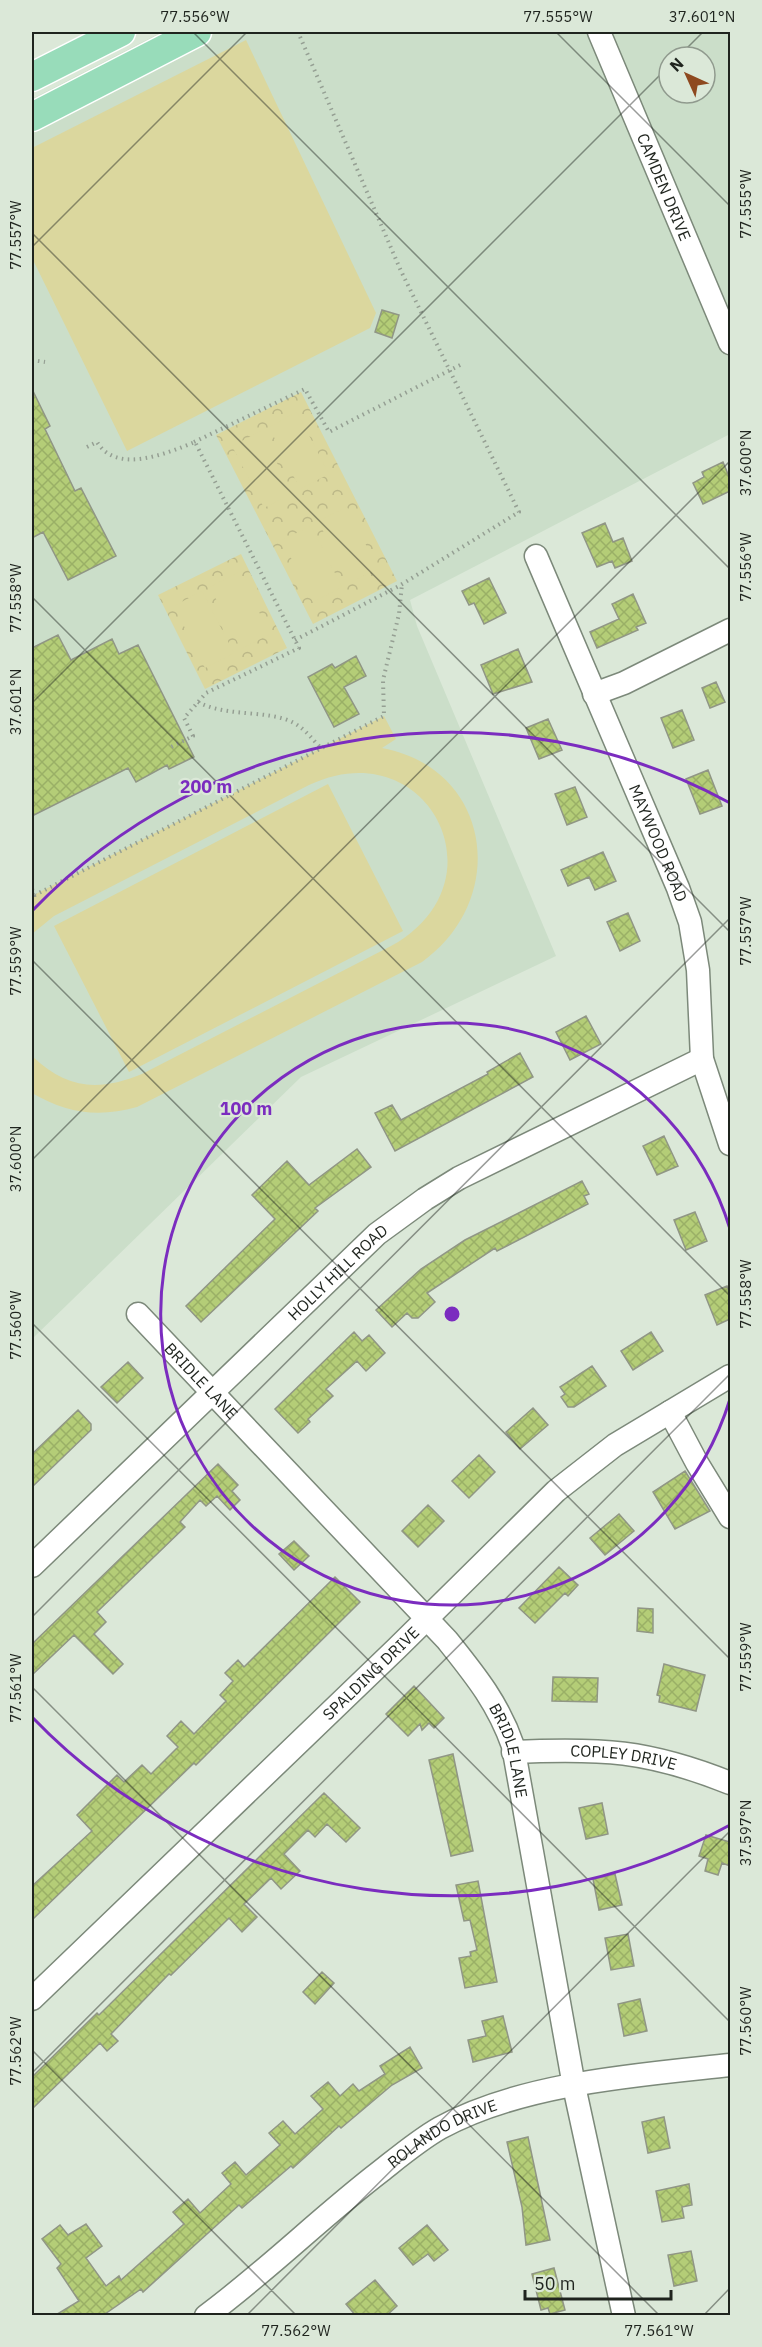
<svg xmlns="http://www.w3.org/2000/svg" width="762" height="2347" font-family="'IBM Plex Sans',sans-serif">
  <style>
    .built { fill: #cbdec9; fill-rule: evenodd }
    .park { fill: url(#park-crowns) }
    .garden { fill: #dbd79e }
    .building { fill: url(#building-cross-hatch); stroke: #909685; stroke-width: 1.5 }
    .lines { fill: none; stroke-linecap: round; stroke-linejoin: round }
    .minor-casing { stroke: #7c897a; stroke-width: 25 }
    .major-casing { stroke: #fff; stroke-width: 31 }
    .path { stroke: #959f93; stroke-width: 4; stroke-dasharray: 1.5 4.5; stroke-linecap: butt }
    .minor { stroke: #fff; stroke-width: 22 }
    .major { stroke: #98dcba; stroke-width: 28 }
    .ticks { fill: none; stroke: #1f241e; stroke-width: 1.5; stroke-opacity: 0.45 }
    .ring { fill: none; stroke: #7b2cbf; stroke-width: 3 }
    .labels { text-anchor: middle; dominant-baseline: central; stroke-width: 4.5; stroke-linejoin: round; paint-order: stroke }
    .street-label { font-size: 16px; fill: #1f241e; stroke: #dbe8d8 }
    .centre { fill: #7b2cbf; stroke: #dbe8d8; stroke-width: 3 }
    .ring-label { font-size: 18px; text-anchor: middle; font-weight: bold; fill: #7b2cbf; stroke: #dbe8d8; stroke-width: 4.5; stroke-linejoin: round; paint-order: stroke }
    .neatline { fill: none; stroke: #1f241e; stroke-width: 2 }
    .ticks-label { font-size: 15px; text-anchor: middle; fill: #1f241e }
  </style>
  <defs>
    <pattern id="park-crowns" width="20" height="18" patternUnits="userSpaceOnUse" patternTransform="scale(1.5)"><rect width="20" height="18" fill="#dbd79e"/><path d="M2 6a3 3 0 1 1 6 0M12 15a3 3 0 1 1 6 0" fill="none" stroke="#bcb888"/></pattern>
    <pattern id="building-cross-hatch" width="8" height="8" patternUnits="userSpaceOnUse" patternTransform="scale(1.5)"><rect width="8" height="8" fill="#b4cd77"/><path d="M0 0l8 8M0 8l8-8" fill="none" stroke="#9ab066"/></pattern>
  </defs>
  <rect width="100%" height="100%" fill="#dbe8d8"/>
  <path class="built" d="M162,32H730V434L410,600L417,626L556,956L301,1077L32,1339V99ZM669,57H705V93H669Z"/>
  <path class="park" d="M301,392L397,581L313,624L216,435Z
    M241,554L287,648L205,689L158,595Z"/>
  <path class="garden" d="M246,40L376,313L370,328L127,451L32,258V148Z
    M297,412L329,474L300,489L269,427Z
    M261,431L292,493L264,508L232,446Z
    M347,507L378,569L349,583L318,521Z
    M311,526L342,587L313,602L282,540Z
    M239,572L270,634L241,649L210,587Z
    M202,591L234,653L205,668L174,606Z
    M384,716L396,739L382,748C493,769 509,900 422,962L137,1107C98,1118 66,1113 32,1093V1056C67,1089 98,1092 142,1074L391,946C507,882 427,729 309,785L54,916L32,934V896Z
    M328,784L403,931L129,1072L54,926Z"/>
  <path class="building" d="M382,310L399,315L392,338L375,332Z
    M32,389L50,426L45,429L75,491L81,488L116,556L68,580L43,532L32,538Z
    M723,462L730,479V491L703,504L693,483L704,477L702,472Z
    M605,523L613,542L623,538L632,561L615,568L612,561L597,567L582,533Z
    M489,578L506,613L484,624L474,603L469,605L462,591Z
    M633,594L646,623L636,627L638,630L597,648L590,632L619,619L612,604Z
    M58,635L71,660L112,639L119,654L138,645L194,757L169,769L167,765L136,782L128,768L32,816V648Z
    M518,649L532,682L493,694L481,665Z
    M356,656L366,676L344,687L359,714L334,727L308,677L332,664L335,668Z
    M716,682L725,702L710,708L702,688Z
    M682,710L694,740L673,748L661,718Z
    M548,719L562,750L539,759L526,728Z
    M708,770L722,806L700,814L686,779Z
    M575,787L587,817L567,825L555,794Z
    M603,852L616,881L595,890L589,877L568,886L561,870Z
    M628,913L640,941L620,951L607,922Z
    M586,1016L601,1044L570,1060L556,1032Z
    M520,1053L533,1077L395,1151L375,1113L392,1105L401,1120L488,1074L487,1072Z
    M664,1136L678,1166L657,1175L643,1146Z
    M357,1149L371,1167L315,1208L318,1211L201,1322L186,1306L275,1219L252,1195L287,1161L309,1185Z
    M582,1181L589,1194L584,1196L588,1204L497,1251L495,1248L427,1293L435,1302L418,1318H412L407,1313L392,1327L376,1310L421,1269L465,1240Z
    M695,1212L707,1241L686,1250L674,1220Z
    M727,1286L730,1294V1319L717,1325L705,1295Z
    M354,1332L362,1341L369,1335L385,1353L366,1371L357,1361L326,1389L333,1396L308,1419L310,1422L298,1433L275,1409Z
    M651,1332L663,1351L633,1370L621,1351Z
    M128,1362L143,1378L117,1403L101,1387Z
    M592,1366L606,1386L574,1407H568L561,1397L565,1394L560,1387Z
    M533,1408L548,1425L520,1449L506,1432Z
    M78,1410L91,1424V1430L32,1487V1454Z
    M479,1455L495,1472L469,1498L452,1481Z
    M218,1464L238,1485L232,1491L240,1500L230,1510L217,1496L206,1506L200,1500L180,1522L185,1527L97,1612L106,1622L94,1634L123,1664L113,1674L74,1635L32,1675V1644Z
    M685,1471L710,1511L675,1529L653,1492Z
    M428,1505L444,1521L418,1547L402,1531Z
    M619,1514L634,1531L605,1555L590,1538Z
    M294,1541L309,1556L294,1570L279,1554Z
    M559,1567L578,1585L568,1596L565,1593L535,1623L519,1608Z
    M335,1577L360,1602L196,1765L194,1763L32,1920V1886L92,1831L77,1815L117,1775L124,1782L142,1765L151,1774L178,1747L167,1736L181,1721L194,1734L226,1701L220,1695L233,1681L225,1673L238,1660L244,1667Z
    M638,1608L653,1609V1633L637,1631Z
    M664,1664L705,1675L696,1711L659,1702L660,1696L657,1695Z
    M553,1677L598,1678L597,1702L552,1701Z
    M414,1686L444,1718L434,1728L429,1723L422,1730L420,1724L408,1736L386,1714Z
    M453,1754L473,1851L451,1856L429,1760Z
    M324,1793L360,1828L346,1842L327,1824L315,1837L308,1830L284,1854L300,1871L281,1889L271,1878L244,1904L257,1917L242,1932L229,1918L171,1975L169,1974L111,2034L118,2041L107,2051L100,2043L32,2109V2077L97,2013L99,2015Z
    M602,1803L608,1834L586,1839L579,1808Z
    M706,1835L730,1842V1866L722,1863L718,1875L705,1871L708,1859L699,1856Z
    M615,1874L622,1905L599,1910L593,1879Z
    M478,1881L497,1982L465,1988L459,1958L471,1956L470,1952L477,1950L470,1920L464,1921L456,1885Z
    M628,1934L634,1966L611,1970L605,1938Z
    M322,1972L334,1983L315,2004L303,1992Z
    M640,1999L647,2031L624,2036L618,2004Z
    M503,2016L512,2052L473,2062L468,2040L486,2036L482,2021Z
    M410,2047L422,2068L392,2085L341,2128L339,2126L293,2168L291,2166L242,2208L239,2205L143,2292L141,2289L102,2316H54L79,2301L57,2268L61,2264L42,2239L60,2225L68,2235L86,2224L102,2246L86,2258L106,2286L119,2276L121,2280L184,2224L173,2212L188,2199L200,2213L231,2184L222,2173L235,2162L246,2175L280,2145L269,2133L283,2121L295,2134L323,2109L311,2096L328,2082L340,2096L353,2084L359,2091L385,2074L380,2066Z
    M664,2117L670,2148L648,2153L642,2122Z
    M528,2137L550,2240L526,2245L522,2207L507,2142Z
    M689,2184L692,2205L682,2207L684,2218L662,2222L656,2191Z
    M427,2225L448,2250L434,2261L428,2254L413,2265L399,2248Z
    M691,2251L697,2281L674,2286L668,2255Z
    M554,2268L565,2310L550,2314L548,2308L541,2310L532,2274Z
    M375,2280L397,2306L386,2316H356L346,2304Z"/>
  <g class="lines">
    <g class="minor-casing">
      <g id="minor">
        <path id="s1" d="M599,32L730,343"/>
        <path id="s2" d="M536,556L678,888L690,922L698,970L702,1059L730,1144"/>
        <path d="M594,694L624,683L730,630"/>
        <path id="s3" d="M138,1314L447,1640C475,1675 498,1703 513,1746L574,2086L624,2316"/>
        <path d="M670,1412L697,1463L730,1517"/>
        <path id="s4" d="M32,1566L377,1234L425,1199L459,1178L702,1059"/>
        <path id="s5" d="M513,1752C601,1748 648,1750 730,1783"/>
        <path id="s6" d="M32,1999L397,1648L556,1491L615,1445L730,1376"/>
        <path id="s7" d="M206,2316C267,2271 321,2217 381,2171C400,2156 419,2140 440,2128C522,2083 638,2075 730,2065"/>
      </g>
    </g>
    <g class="major-casing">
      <path id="major" d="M32,77L121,32
        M32,117L197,32"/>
    </g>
    <path class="path" d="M32,360L45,362
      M194,442L305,389L329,432L464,363
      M87,447L97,442C117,475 167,453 195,442L299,648L206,693L184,718L193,736L169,748
      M295,640L399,586L519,512L401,271L298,32
      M198,702C229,718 268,709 294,723C305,729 312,739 321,748
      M32,889L35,895L384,716L383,680L399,614L402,584"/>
    <use href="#minor" class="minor"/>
    <use href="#major" class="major"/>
  </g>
  <path class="ticks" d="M193,32L730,569M556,32L730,206M678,57L703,32M32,233L730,932M32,247L247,32M32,597L730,1296M32,703L669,66M32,960L730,1659M32,1160L730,461M32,1323L730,2022M32,1617L730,918M32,1687L660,2316M32,2050L297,2316M32,2073L730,1374M246,2316L730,1831M703,2316L730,2288"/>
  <g class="ring">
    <path d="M730 1399A291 291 0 1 1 730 1229"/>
    <path d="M730 1825A582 582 0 0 1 33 1718M33 910A582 582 0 0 1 730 803"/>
  </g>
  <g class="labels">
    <g class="street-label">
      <text stroke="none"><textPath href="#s1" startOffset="168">CAMDEN DRIVE</textPath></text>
      <text stroke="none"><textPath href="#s2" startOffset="312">MAYWOOD ROAD</textPath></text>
      <text stroke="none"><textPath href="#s4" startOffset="424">HOLLY HILL ROAD</textPath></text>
      <text stroke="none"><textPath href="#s3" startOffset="92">BRIDLE LANE</textPath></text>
      <text stroke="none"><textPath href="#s6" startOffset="470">SPALDING DRIVE</textPath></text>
      <text stroke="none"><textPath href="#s3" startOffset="578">BRIDLE LANE</textPath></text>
      <text stroke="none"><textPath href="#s5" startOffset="111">COPLEY DRIVE</textPath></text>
      <text stroke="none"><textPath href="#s7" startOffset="300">ROLANDO DRIVE</textPath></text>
    </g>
  </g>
  <circle cx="452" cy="1314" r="9" class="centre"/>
  <g class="ring-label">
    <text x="206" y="793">200 m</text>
    <text x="246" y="1115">100 m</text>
  </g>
  <rect width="762" height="2347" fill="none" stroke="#dbe8d8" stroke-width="66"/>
  <g transform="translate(687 75) rotate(315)"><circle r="28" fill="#dbe8d8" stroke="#909a8e" stroke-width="1.5"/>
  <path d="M0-4.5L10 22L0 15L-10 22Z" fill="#8e491f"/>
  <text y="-9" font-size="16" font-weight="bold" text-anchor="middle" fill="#1f241e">N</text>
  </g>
  <path d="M525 2290v9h146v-9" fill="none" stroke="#1f241e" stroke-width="3"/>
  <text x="534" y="2290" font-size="18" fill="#1f241e" stroke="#dbe8d8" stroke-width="4.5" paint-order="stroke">50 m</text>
  <rect x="33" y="33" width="696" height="2281" class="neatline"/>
  <g class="ticks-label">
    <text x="195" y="22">77.556°W</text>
    <text x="558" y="22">77.555°W</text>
    <text x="702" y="22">37.601°N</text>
    <text transform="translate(746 204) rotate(-90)" y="5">77.555°W</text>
    <text transform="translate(16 235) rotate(-90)" y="5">77.557°W</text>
    <text transform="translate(746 463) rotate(-90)" y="5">37.600°N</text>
    <text transform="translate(746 567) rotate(-90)" y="5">77.556°W</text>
    <text transform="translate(16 598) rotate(-90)" y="5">77.558°W</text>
    <text transform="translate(16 702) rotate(-90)" y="5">37.601°N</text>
    <text transform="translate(746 931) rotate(-90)" y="5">77.557°W</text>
    <text transform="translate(16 961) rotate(-90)" y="5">77.559°W</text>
    <text transform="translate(16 1159) rotate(-90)" y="5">37.600°N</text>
    <text transform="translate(746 1294) rotate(-90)" y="5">77.558°W</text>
    <text transform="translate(16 1325) rotate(-90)" y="5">77.560°W</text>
    <text transform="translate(746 1657) rotate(-90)" y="5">77.559°W</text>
    <text transform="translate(16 1688) rotate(-90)" y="5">77.561°W</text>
    <text transform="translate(746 1833) rotate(-90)" y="5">37.597°N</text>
    <text transform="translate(746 2021) rotate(-90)" y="5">77.560°W</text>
    <text transform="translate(16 2051) rotate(-90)" y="5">77.562°W</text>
    <text x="296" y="2336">77.562°W</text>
    <text x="659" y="2336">77.561°W</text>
  </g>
</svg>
